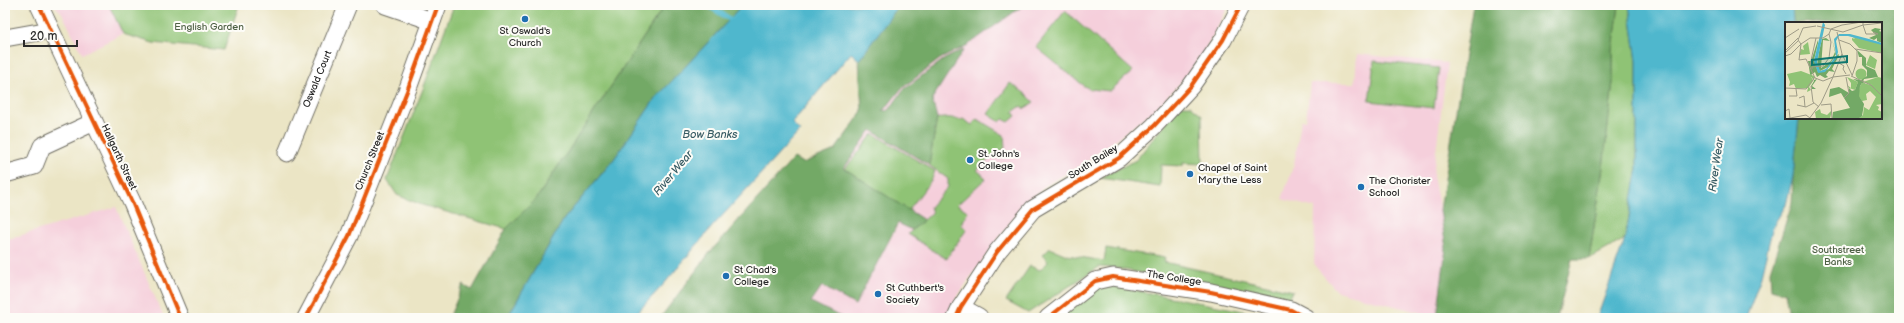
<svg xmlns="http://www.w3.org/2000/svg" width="1904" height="323" font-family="'Balsamiq Sans',sans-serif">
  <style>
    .built { fill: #f5cfdb }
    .green { fill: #8fc375; stroke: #5d7750 }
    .forest { fill: #73a966; stroke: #4f6a48 }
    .water { fill: #4fb7cd; stroke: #3d717c }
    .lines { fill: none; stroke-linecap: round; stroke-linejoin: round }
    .stream { stroke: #4fb7cd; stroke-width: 5.5 }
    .minor-casing { stroke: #6e6c61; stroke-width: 19 }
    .minor { stroke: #fff; stroke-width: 17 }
    .cycleway-casing { stroke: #fdfcf7; stroke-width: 6 }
    .cycleway { stroke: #e8590c; stroke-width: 4 }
    .poi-dot { fill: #1f6fb2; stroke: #fdfcf7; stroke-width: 1.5 }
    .labels { text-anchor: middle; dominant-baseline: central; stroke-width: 4; stroke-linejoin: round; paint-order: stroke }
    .park-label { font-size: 10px; fill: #4e6045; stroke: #fdfcf7 }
    .poi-label { font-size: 10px; fill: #2b2b2b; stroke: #fdfcf7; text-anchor: start }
    .street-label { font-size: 10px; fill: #2b2b2b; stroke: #fdfcf7 }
    .water-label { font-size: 11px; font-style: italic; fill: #385c64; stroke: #fdfcf7 }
    .inset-road { fill: none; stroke: #9e9b87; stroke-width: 1 }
    .view { fill: #0f766e; fill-opacity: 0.15; stroke: #0f766e; stroke-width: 2 }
    .inset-edge { fill: none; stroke: #2b2b2b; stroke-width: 2 }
  </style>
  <rect width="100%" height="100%" fill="#fdfcf7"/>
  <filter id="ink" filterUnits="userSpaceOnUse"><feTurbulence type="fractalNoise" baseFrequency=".025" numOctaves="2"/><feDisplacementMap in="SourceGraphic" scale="8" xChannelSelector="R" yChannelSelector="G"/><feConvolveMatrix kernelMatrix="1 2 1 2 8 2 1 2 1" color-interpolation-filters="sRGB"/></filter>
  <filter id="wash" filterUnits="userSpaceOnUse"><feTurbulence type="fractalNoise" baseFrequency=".012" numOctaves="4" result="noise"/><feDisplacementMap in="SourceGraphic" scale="16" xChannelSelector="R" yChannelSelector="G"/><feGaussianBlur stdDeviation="0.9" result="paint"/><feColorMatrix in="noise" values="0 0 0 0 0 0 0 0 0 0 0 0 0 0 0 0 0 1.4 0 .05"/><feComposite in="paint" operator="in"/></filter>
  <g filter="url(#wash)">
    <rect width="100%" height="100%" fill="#ebe5c5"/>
    <path class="built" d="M239,5L224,50L153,43L123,34L82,54L62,13L55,6Z
      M1024,5H1229L1205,51L1184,79L1155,110L1085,163L1046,185L1016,215L967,282L944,318H660L711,251L811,302L822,286L855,305L906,210L843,168L871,130L881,110L886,108L901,89L941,59L968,45Z
      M1357,54L1447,63L1433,176L1440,210L1446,248L1437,317L1337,291L1314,265L1315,208L1282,199L1294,164L1301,120H1306L1310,83H1355Z
      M116,207L164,318H5V240Z"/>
    <path class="green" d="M109,5H239L224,50L153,43L123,34Z
      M454,5H665L537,198L506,229L422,205L397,195L387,180L423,89Z
      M1619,5H1629L1637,61V173L1625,239L1589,259L1603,168L1613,82V50Z
      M1065,11L1133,71L1110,91L1090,89L1084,86L1036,47Z
      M1374,61L1439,68L1434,108L1369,101Z
      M1010,83L1026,94L1034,102L1024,109L1021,106L1013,112L1016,116L1009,122L1003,119L1000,122L988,114Z
      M1180,105H1190L1202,115L1203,164L1183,163V166L1161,165L1160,187L1100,178L1136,160Z
      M937,118C943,119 948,117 952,118C957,119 958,121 963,119L972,125L977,119L1004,135L1005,148L996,155L995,153L977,170L986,178L957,205L968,211L961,225L967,229L946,259L908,234L932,213L930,207L948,187V179L929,165Z
      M872,135H875L935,171L932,179L908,211L845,169Z
      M1050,248L1067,255L1104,261L1106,248L1165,258L1164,262L1293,291L1288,302L1115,268L1099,267L1028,313L1006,301L1030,266L1040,270L1048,262L1043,255Z
      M1099,286H1112L1281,318H1063L1062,316Z"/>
    <path class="forest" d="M665,5H743L655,99L614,159L564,219L507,318H449L463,285L472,290L506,229L537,198Z
      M899,5H1024L968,45L940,59L901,89L886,108L882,110L887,111L890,109L903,90L943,60L964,49L932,99L937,118L929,165L871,130L844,168L924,220L912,230L898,223L855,305L822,286L811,302L843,318H660L711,251L794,158L803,163L835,150L862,112L859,60Z
      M1473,5H1619L1613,50V82L1603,168L1589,259H1572L1557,318L1437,317L1446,248L1440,210Z
      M1792,5H1899V318H1787L1788,309L1785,293L1771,289L1770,271L1792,203L1793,176L1799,118H1881V23H1793Z"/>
    <path class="water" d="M743,5H899L859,60L851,53L792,123L800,131L712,227L664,284L632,318H507L564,219L614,159L655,99Z
      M1629,5H1792L1793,23H1786V118H1799L1793,176L1786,205L1773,226L1761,276L1746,318H1597L1625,239L1637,173V61Z"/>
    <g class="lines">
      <path class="stream" d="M713,5L712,8L730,19"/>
    </g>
  </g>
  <g filter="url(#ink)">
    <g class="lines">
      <g class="minor-casing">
        <g id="minor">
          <path d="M39,5L132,202L180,318"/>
          <path d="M385,5L432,21"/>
          <path d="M5,38L50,30"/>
          <path id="s1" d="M287,153L348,5"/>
          <path d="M5,174L34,166L42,146L94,122"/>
          <path d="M961,307L979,317"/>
          <path d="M306,318L349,236L407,91L438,5"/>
          <path d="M956,318L961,307L997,252L1033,209L1119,158L1154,126L1191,86L1223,40L1241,5"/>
          <path d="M1048,318L1095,281L1113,277L1211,292L1291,310L1306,318"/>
        </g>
      </g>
      <use href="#minor" class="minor"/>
      <g class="cycleway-casing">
        <path id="cycleway" d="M39,5L132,202L180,318
          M306,318L349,236L407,91L438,5
          M956,318L961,307L997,252L1033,209L1119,158L1154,126L1191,86L1223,40L1241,5
          M1048,318L1095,281L1113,277L1211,292L1291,310L1306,318"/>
      </g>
      <use href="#cycleway" class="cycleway"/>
    </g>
  </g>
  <g class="poi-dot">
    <circle cx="525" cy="19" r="4"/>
    <circle cx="970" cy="160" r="4"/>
    <circle cx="1190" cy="174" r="4"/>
    <circle cx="1361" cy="187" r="4"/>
    <circle cx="726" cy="276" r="4"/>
    <circle cx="878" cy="294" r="4"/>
  </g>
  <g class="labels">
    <g class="park-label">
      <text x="209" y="27">English Garden</text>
      <text x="1838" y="250">Southstreet<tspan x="1838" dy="12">Banks</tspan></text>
    </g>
    <g class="poi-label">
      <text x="525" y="31" text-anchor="middle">St Oswald's<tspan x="525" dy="12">Church</tspan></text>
      <text x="978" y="154">St. John's<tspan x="978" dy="12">College</tspan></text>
      <text x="1198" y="168">Chapel of Saint<tspan x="1198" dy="12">Mary the Less</tspan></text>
      <text x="1369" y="181">The Chorister<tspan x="1369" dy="12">School</tspan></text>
      <text x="734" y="270">St Chad's<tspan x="734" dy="12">College</tspan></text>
      <text x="886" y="288">St Cuthbert's<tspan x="886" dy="12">Society</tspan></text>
    </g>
    <g class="street-label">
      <text stroke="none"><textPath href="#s1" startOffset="80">Oswald Court</textPath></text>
      <text transform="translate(119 157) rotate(65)">Hallgarth Street</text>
      <text transform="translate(370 161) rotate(-68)">Church Street</text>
      <text transform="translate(1093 162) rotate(-32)">South Bailey</text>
      <text transform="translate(1174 278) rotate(9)">The College</text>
    </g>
    <g class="water-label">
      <text x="710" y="134">Bow Banks</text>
      <text transform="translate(1716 165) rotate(-82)">River Wear</text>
      <text transform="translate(673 173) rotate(-50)">River Wear</text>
    </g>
  </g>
  <g transform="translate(1785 22)">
    <rect width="97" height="97" fill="#ebe5c5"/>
    <path d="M68,15L94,21L97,23L96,31L74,26L67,18V16L70,17ZM23,20L25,32L14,33L16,27L19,28L18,24ZM85,33L92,38L90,47L81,43ZM70.5 52a5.5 5.5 0 1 1 11 0a5.5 5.5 0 1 1-11 0ZM16,49L29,54V58L26,54L28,59L24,65L26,68L22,70L23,66L11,67L9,62L4,64L5,60L2,52ZM62,55L73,60L70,68L64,66L62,63L66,66V61ZM93,55L97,56V82L91,83L94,85L93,88L97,90V97H73L78,93L79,85L84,88L91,75L85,69L81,72L82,78L77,79L73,73L75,64L77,61L87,63L78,60ZM35,87L36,91L42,93L47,88L45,97H31L30,90Z" fill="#8fc375"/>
    <path d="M90,6L96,7L94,9L97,10V21L92,19V16L89,18L84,16L91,13L86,8ZM41,16L45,19L38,18L36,46L46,39L50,30L47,17L51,32L43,45L35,49L32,44L34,30L37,17ZM33,18V21L29,38L33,50L44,47L53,32L54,33L47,47L50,50L44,49L41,53L43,55L40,56L35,53L32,55L30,50L26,53L29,58L32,57L27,64L31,67H27L26,64L29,59L25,52L23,39H26ZM72,28L81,36V44L90,48L93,55L79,57L78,60L81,62L77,61L75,64L74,74L79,82L77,94L73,97H47L48,90L65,86L56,71L44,75L45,67L54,65L64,71V66L67,69L70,68L73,60L68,57L76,58L82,54V48L77,43V35H74Z" fill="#73a966"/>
    <path d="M38,0L40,3L32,40L35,49L41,47L51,34L49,17L54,12H65L84,17L97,21V23L63,14H54L51,19L53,30L51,37L40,50L33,51L29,39Z" fill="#4fb7cd"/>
    <path class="inset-road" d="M78,3L81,12H93L88,10M78,3L97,1M32,4L58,10L78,3V0M52,10L57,32L67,53M44,12L38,16H25L16,22L14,38L21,37L30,56L38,59L48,55L57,32M0,16L14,7M54,18L65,22L72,29V39L67,54M70,27L97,31M1,28L13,16M0,31L13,19M0,34L6,32L16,22L13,18L18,6L31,4M54,41L59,44L58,47L61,52M25,43L31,16M27,47V45L38,44L44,36L46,20L44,12L46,7L57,3L77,0M66,54L86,63L97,74M26,64L28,80L34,85M0,66L21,67L30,55M4,74H12L11,67M14,76L19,74L20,85M59,76L64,71L61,55M12,83L21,85L29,81M36,83L46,82L47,97M0,89L4,87L5,96M0,97L21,93L25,96M24,97L36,81L48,55L65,53"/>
    <path class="view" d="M62,34V40L27,43V38Z"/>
    <rect width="97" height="97" class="inset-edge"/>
  </g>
  <rect width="1904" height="323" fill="none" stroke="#fdfcf7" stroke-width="20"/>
  <path d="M24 40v6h53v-6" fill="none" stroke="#2b2b2b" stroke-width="2"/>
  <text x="30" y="40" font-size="12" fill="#2b2b2b" stroke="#fdfcf7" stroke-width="3" paint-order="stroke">20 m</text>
</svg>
